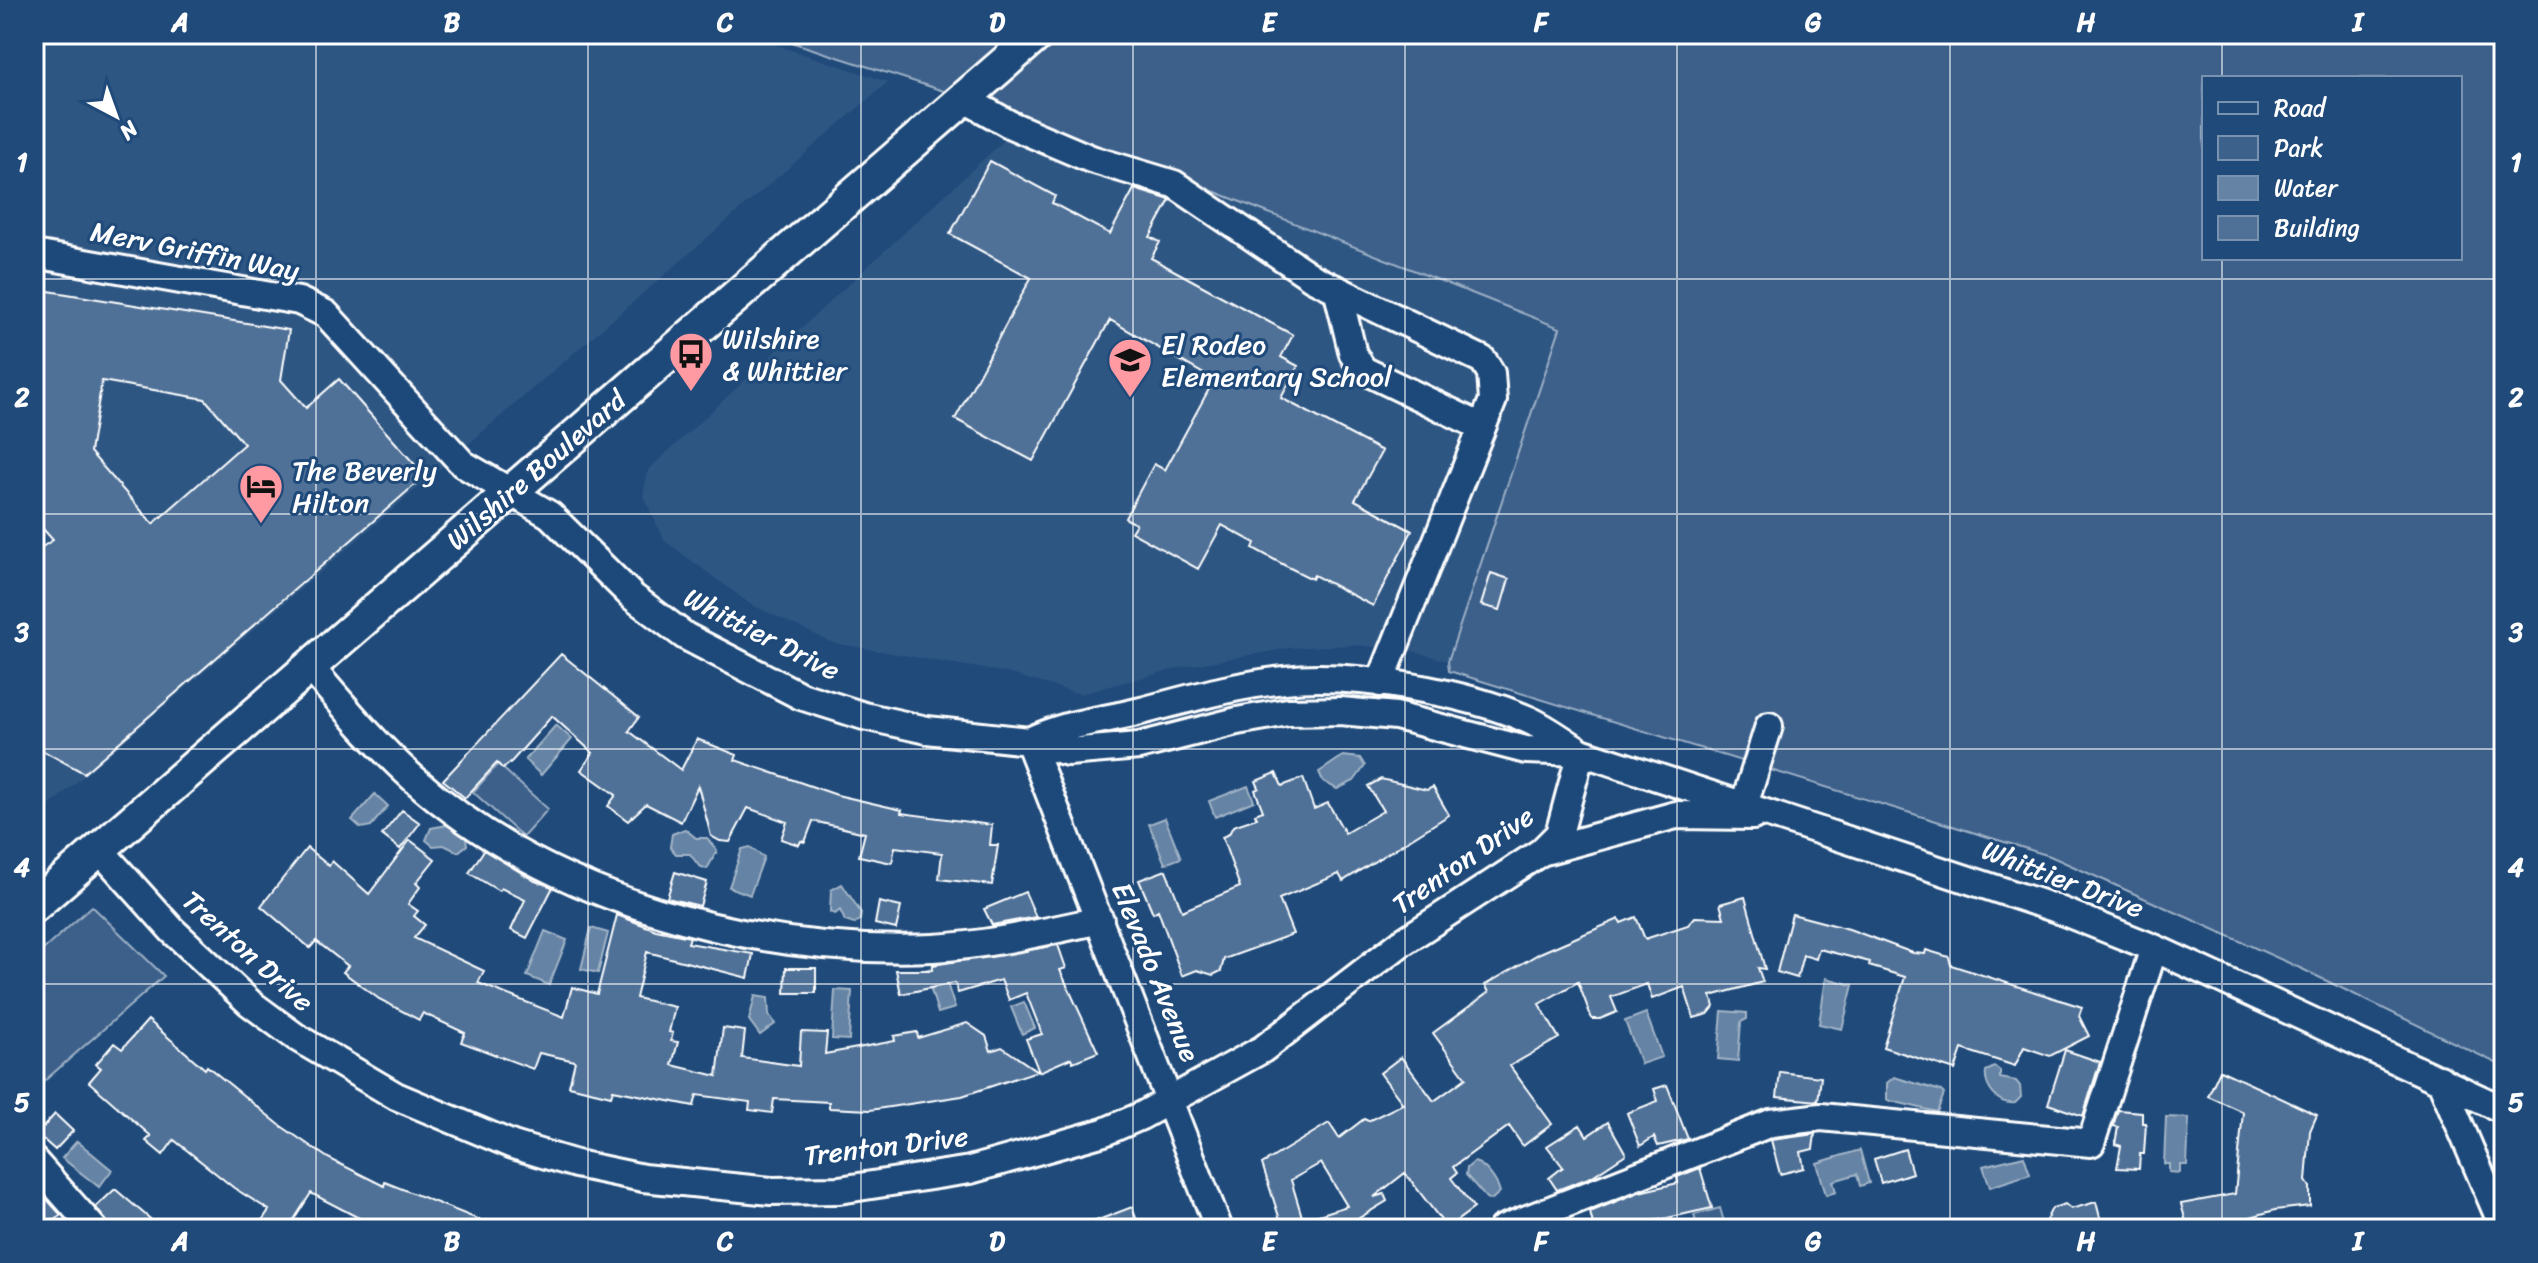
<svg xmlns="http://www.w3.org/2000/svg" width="2538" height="1263" font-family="Sriracha,sans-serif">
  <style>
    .built { fill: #2e5683 }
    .green { fill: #3c618b; stroke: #9eb0c5; stroke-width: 2; fill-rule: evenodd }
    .water { fill: #6583a4; stroke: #a3b5c8; stroke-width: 2 }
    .building { fill: #507197; stroke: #fff; stroke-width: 2; fill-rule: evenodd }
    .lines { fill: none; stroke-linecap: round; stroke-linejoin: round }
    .minor-casing { stroke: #fff; stroke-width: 32 }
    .major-casing { stroke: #fff; stroke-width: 38 }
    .minor { stroke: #1f4a7a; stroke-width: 26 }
    .major { stroke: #1f4a7a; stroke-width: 32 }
    .grid { fill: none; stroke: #fff; stroke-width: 2; stroke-opacity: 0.55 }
    .labels { text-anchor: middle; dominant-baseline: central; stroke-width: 6; stroke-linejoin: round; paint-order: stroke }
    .street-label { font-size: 28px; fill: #fff; stroke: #1f4a7a }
    .poi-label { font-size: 28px; fill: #fff; stroke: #1f4a7a; text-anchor: start }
    .neatline { fill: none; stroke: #fff; stroke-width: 3 }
    .grid-label { font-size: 26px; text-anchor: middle; font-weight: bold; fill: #fff }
  </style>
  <rect width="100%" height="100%" fill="#1f4a7a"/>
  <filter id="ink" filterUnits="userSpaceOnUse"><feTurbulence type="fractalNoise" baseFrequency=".0125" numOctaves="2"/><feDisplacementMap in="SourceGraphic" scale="16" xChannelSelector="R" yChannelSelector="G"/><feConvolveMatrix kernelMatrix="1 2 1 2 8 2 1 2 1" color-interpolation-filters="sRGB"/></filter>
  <g filter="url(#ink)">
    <path class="built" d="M34,34H743L888,82L34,819Z
      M1028,118L1560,328L1448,661L1412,651L1353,645L1289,648L1182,667L1080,694L1007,673L833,643L750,604L665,541L643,496L648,470Z"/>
    <path class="green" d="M766,34H2504V1067L2300,968L2050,856L1449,671L1448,661L1560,328L1028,118ZM2204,78H2460V258H2204Z
      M498,764L548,809L523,837L473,792Z
      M92,906L164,976L34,1090V958Z
      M1720,1208L1726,1229H1698L1694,1215Z"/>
    <path class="water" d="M556,725L572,739L541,775L525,760Z
      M1343,756L1360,758L1365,766L1354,781L1337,789L1323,781L1319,772Z
      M1248,786L1254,801L1215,817L1209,801Z
      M375,794L388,806L371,826L361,828L352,820Z
      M1165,818L1181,858L1165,864L1149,824Z
      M447,825L466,838L467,845L458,852L444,845L433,846L426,840L431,828Z
      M685,829L696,838H707L717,851L707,869L699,866L690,854H676L670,847L672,834Z
      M750,847L764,857L750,895L729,887L742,849Z
      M842,884L861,913L860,920L854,924L845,921L840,910L835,914L830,912L831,890Z
      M591,928L608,933L598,973L581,969Z
      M545,931L567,940L549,985L527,976Z
      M941,965L955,1008L938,1013L925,970Z
      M1826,978L1853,985L1842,1029L1819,1024Z
      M835,990L852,991L849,1040L832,1039Z
      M755,996L768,998L769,1015L775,1024L760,1035L749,1020Z
      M1024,1002L1035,1028L1022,1034L1011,1007Z
      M1722,1011L1747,1013V1019L1741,1022L1738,1061L1718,1059Z
      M1646,1013L1662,1057L1641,1064L1625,1021Z
      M1995,1067L2000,1071V1078L2016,1081L2020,1086L2021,1097L2015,1103C1998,1105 1984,1088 1986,1071Z
      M1894,1077L1941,1091L1944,1094L1937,1112L1887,1100V1083Z
      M2166,1117L2189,1118L2187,1165H2180V1173L2169,1172V1164H2164Z
      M77,1141L112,1170L99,1187L62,1158Z
      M1860,1150L1869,1183L1860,1186L1857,1174L1833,1181L1836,1192L1826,1195L1817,1163Z
      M2024,1156L2030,1174L1990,1187L1983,1166Z
      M1474,1162C1485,1164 1497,1181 1500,1192L1491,1200L1486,1198L1466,1175L1467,1168Z"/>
    <path class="building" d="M990,161L1055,196L1052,203L1110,234L1134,189L1167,199L1170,200L1150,237L1160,242L1151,258L1293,335L1281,357L1298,366L1281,398L1382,451L1355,500L1412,531L1373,606L1314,575L1312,579L1284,565L1253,548L1255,543L1222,525L1198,569L1131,532L1136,524L1125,518L1154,464L1165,470L1214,380L1110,320L1033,461L955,419L1031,278L950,234Z
      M36,289L289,330L281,380L306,408L339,379L425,476L84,773L34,746V552L53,540L34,519ZM102,381L205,399L244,444L153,524L90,452Z
      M1491,573L1509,579L1500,610L1481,605Z
      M561,654L639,717L629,731L681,770L697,739L737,755L735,760L837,795L902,810L901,813L992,825L990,845H998L992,885L939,879L942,853L895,847L892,863L859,856L865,833L813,821L805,842L801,841L799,845L781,839L787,822L748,808L730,842L720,841L711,836L698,786L681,822L646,804L628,821L608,806L616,795L581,770L593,753L552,716L512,761L503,769L497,763L465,798L443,780Z
      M1276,773L1282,786L1303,778L1314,809L1328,803L1345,833L1383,811L1368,786L1381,779L1427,790L1433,787L1449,815L1343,881L1339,874L1279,899L1293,934L1224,959L1221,971L1213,975L1197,970L1182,976L1158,910L1153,913L1139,880L1166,870L1182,911L1240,887L1222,837L1229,834L1233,826L1257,818L1255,814L1263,811L1255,790L1259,788L1256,781Z
      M402,810L420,823L400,849L382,835Z
      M410,840L435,859L416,883L420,887L408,904L418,911L414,916L425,925L414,938L484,971L478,983L564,1017L572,987L597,994L617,915L656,930L690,937L688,943L753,954L748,978L647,952L636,998L675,1007L669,1032L673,1033L671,1041L678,1042L672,1065L717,1076L723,1028L745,1031L742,1058L799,1066L801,1032L827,1033L825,1054L895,1041L894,1036L917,1032L918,1038L967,1023L986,1036L991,1051L1002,1047L1037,1071L962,1096L870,1110L829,1108V1102L774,1099L772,1113L749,1110L750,1102L697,1095L694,1106L613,1090L611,1096L569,1086L575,1061L539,1053L533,1069L461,1042L465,1033L423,1013L419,1020L379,999L343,972L348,966L316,941L310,948L261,906L307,848L329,866L332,861L369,894Z
      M484,850L535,881L553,887L527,938L511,930L525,900L501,888L499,891L469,873Z
      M675,872L707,882L700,906L667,898Z
      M1025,892L1036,917L992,925L984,909Z
      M1745,897L1765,969L1758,968L1763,982L1711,996L1714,1007L1708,1014L1694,1018L1684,987L1652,999L1647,984L1611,997L1617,1012L1600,1019H1592L1578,982L1539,1004L1559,1038L1510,1066L1552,1124L1523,1146L1509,1126L1453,1167L1457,1173L1451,1178L1474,1208L1447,1228L1405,1173L1374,1197L1384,1194L1387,1201L1341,1229H1283L1262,1164L1329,1123L1339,1138L1364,1119L1368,1121L1403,1104L1380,1073L1401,1057L1434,1101L1466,1078L1433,1033L1489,992L1485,985L1540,953L1619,919L1621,923L1636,917L1645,939L1688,925L1695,917L1724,918L1720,904ZM1321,1163L1347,1206L1303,1220L1291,1180Z
      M879,902L901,907L896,929L875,924Z
      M1792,914L1849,929L1913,953L1925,954L1926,950L1949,957L1951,965L2082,1007L2079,1016L2089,1036L2050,1056L2024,1047L2015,1066L1962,1049L1955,1070L1883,1047L1905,977L1869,966L1870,962L1819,949L1816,959L1803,955L1797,978L1777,972Z
      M1058,945L1066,968L1060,970L1098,1052L1073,1062L1071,1058L1039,1072L1026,1039L1042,1034L1026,993L1009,1000L1001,980L958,993L955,983L901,994L896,970H932L933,965Z
      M786,968H816V993H785Z
      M148,1020L205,1069L207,1066L281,1126L328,1158L384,1186L385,1182L495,1226L494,1229H354L359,1218L311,1193L288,1229H271L261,1222L269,1210L234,1188L174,1140L163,1155L146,1141L151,1136L89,1082L101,1068L96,1064L114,1043L122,1049Z
      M2065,1050L2100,1062L2083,1116L2048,1104Z
      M2220,1070L2317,1115L2310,1131L2306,1181L2310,1187V1206L2275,1210L2223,1225L2224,1229H2188L2181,1204L2235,1194L2243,1112L2208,1096Z
      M1780,1072L1821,1077L1818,1101L1777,1097Z
      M1667,1085L1688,1139L1658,1146L1654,1137L1640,1146L1627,1113L1658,1101L1654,1089Z
      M2118,1110L2142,1112V1123H2146L2144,1154H2140L2139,1169L2117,1168L2121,1146L2115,1144L2118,1127L2113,1126Z
      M55,1114L73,1131L55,1150L37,1134Z
      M1608,1122L1626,1154L1591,1177L1557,1190L1549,1178L1563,1167L1547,1146L1580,1125L1587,1136Z
      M1815,1134L1813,1149L1801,1152L1804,1168L1780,1174L1771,1140Z
      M1905,1149L1912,1173L1881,1183L1874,1159Z
      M1700,1168L1712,1208L1618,1229H1594L1590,1212L1639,1192L1678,1183L1677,1177Z
      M115,1189L162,1229H110L96,1207Z
      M44,1196L61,1215L46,1229H34V1205Z
      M2096,1202L2103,1229H2042L2052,1208L2065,1204L2071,1209Z
      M1132,1207L1140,1229H1080V1227Z"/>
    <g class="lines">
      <g class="minor-casing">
        <path id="minor" d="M963,98L1011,125L1091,159L1174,184L1313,278L1483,360L1491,373L1493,400L1380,683
          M34,254L299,301L326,314L463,464L550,515L633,597L685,636L801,696L864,716L927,730L1029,741L1068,752L1139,746L1237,721L1288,712L1340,711L1396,716L1526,750L1581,752
          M1337,289L1353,354L1363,370L1482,427
          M310,667C343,705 375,744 413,778C549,900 753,955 933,948C990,945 1044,932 1100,920
          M1029,741C1072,721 1098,722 1141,711C1188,699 1235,685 1284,680C1352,672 1466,692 1529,720C1547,728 1564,741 1581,752L2054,908L2154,948L2504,1110
          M1029,741L1219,1229
          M1744,805L1769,726
          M99,849L172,930L250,1003L296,1037L396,1096L513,1145L576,1164L643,1178L771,1191L839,1190L970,1170L1104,1132L1141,1116L1263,1049L1401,943L1541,852L1559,834L1581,752
          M1541,852L1676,815L1753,816
          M2440,1079L2504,1229
          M34,1161L94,1229
          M1502,1229L1771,1123L1821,1117L2091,1143L2154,948"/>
      </g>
      <g class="major-casing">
        <path id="major" d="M34,906L1038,34"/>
      </g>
      <use href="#minor" class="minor"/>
      <use href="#major" class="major"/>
    </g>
  </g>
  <path class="grid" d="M316,34V1229M588,34V1229M861,34V1229M1133,34V1229M1405,34V1229M1677,34V1229M1950,34V1229M2222,34V78M2222,258V1229M34,279H2504M34,514H2504M34,749H2504M34,984H2504"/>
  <defs>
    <g id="bus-pin" transform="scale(2.3)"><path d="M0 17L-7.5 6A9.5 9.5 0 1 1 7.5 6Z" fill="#ff9aa2" stroke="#1f4a7a"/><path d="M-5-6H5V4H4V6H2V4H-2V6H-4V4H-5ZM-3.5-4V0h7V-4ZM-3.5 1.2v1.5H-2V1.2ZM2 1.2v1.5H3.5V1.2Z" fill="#111"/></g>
    <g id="school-pin" transform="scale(2.3)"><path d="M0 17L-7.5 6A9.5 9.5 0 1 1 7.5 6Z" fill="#ff9aa2" stroke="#1f4a7a"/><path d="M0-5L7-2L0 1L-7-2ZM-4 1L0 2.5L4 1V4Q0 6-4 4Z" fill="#111"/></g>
    <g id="hotel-pin" transform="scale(2.3)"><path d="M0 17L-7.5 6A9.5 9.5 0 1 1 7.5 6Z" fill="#ff9aa2" stroke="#1f4a7a"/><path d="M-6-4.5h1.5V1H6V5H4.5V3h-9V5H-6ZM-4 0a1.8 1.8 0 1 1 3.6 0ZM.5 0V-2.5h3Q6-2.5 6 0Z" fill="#111"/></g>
  </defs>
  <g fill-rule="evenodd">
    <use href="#bus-pin" x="691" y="354"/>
    <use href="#school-pin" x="1130" y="360"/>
    <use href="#hotel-pin" x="261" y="486"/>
  </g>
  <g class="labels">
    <g class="street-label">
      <text transform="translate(195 251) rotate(11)">Merv Griffin Way</text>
      <text transform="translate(536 470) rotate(-41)">Wilshire Boulevard</text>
      <text transform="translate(762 634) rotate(27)">Whittier Drive</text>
      <text transform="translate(1463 860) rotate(-35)">Trenton Drive</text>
      <text transform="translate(2063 879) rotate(21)">Whittier Drive</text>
      <text transform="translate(248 951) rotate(42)">Trenton Drive</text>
      <text transform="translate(1156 972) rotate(68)">Elevado Avenue</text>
      <text transform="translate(886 1146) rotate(-7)">Trenton Drive</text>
    </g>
    <g class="poi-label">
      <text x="722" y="338">Wilshire<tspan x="722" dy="32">&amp; Whittier</tspan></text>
      <text x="1161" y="344">El Rodeo<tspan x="1161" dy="32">Elementary School</tspan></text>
      <text x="292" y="470">The Beverly<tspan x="292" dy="32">Hilton</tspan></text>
    </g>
  </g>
  <rect width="2538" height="1263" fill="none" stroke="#1f4a7a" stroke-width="88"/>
  <rect x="2202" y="76" width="260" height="184" fill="#1f4a7a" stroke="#7992af" stroke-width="2"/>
  <rect x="2218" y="102" width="40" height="12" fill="#1f4a7a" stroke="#7992af" stroke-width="2"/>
  <text x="2274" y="116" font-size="24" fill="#ffffff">Road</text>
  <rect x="2218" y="136" width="40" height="24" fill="#3c618b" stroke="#7992af" stroke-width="2"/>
  <text x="2274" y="156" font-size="24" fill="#ffffff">Park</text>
  <rect x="2218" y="176" width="40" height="24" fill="#6583a4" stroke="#7992af" stroke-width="2"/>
  <text x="2274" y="196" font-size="24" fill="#ffffff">Water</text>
  <rect x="2218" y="216" width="40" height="24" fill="#507197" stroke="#7992af" stroke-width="2"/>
  <text x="2274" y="236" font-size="24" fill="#ffffff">Building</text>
  <g transform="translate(116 116) rotate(139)" stroke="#1f4a7a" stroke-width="6" paint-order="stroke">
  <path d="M0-6L14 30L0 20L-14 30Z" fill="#ffffff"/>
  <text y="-12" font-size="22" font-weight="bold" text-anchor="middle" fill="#ffffff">N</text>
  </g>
  <rect x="44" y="44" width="2450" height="1175" class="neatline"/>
  <g class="grid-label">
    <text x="180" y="31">A</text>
    <text x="452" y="31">B</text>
    <text x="725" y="31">C</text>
    <text x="997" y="31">D</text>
    <text x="1269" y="31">E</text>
    <text x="1541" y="31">F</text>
    <text x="1813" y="31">G</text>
    <text x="2086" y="31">H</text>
    <text x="2358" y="31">I</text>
    <text x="22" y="171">1</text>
    <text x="2516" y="171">1</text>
    <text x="22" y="406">2</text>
    <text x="2516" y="406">2</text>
    <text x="22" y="641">3</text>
    <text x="2516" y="641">3</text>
    <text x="22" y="876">4</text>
    <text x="2516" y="876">4</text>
    <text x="22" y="1111">5</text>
    <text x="2516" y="1111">5</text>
    <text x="180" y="1250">A</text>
    <text x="452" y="1250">B</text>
    <text x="725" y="1250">C</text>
    <text x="997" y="1250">D</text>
    <text x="1269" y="1250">E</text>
    <text x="1541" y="1250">F</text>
    <text x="1813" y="1250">G</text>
    <text x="2086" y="1250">H</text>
    <text x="2358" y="1250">I</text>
  </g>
</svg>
